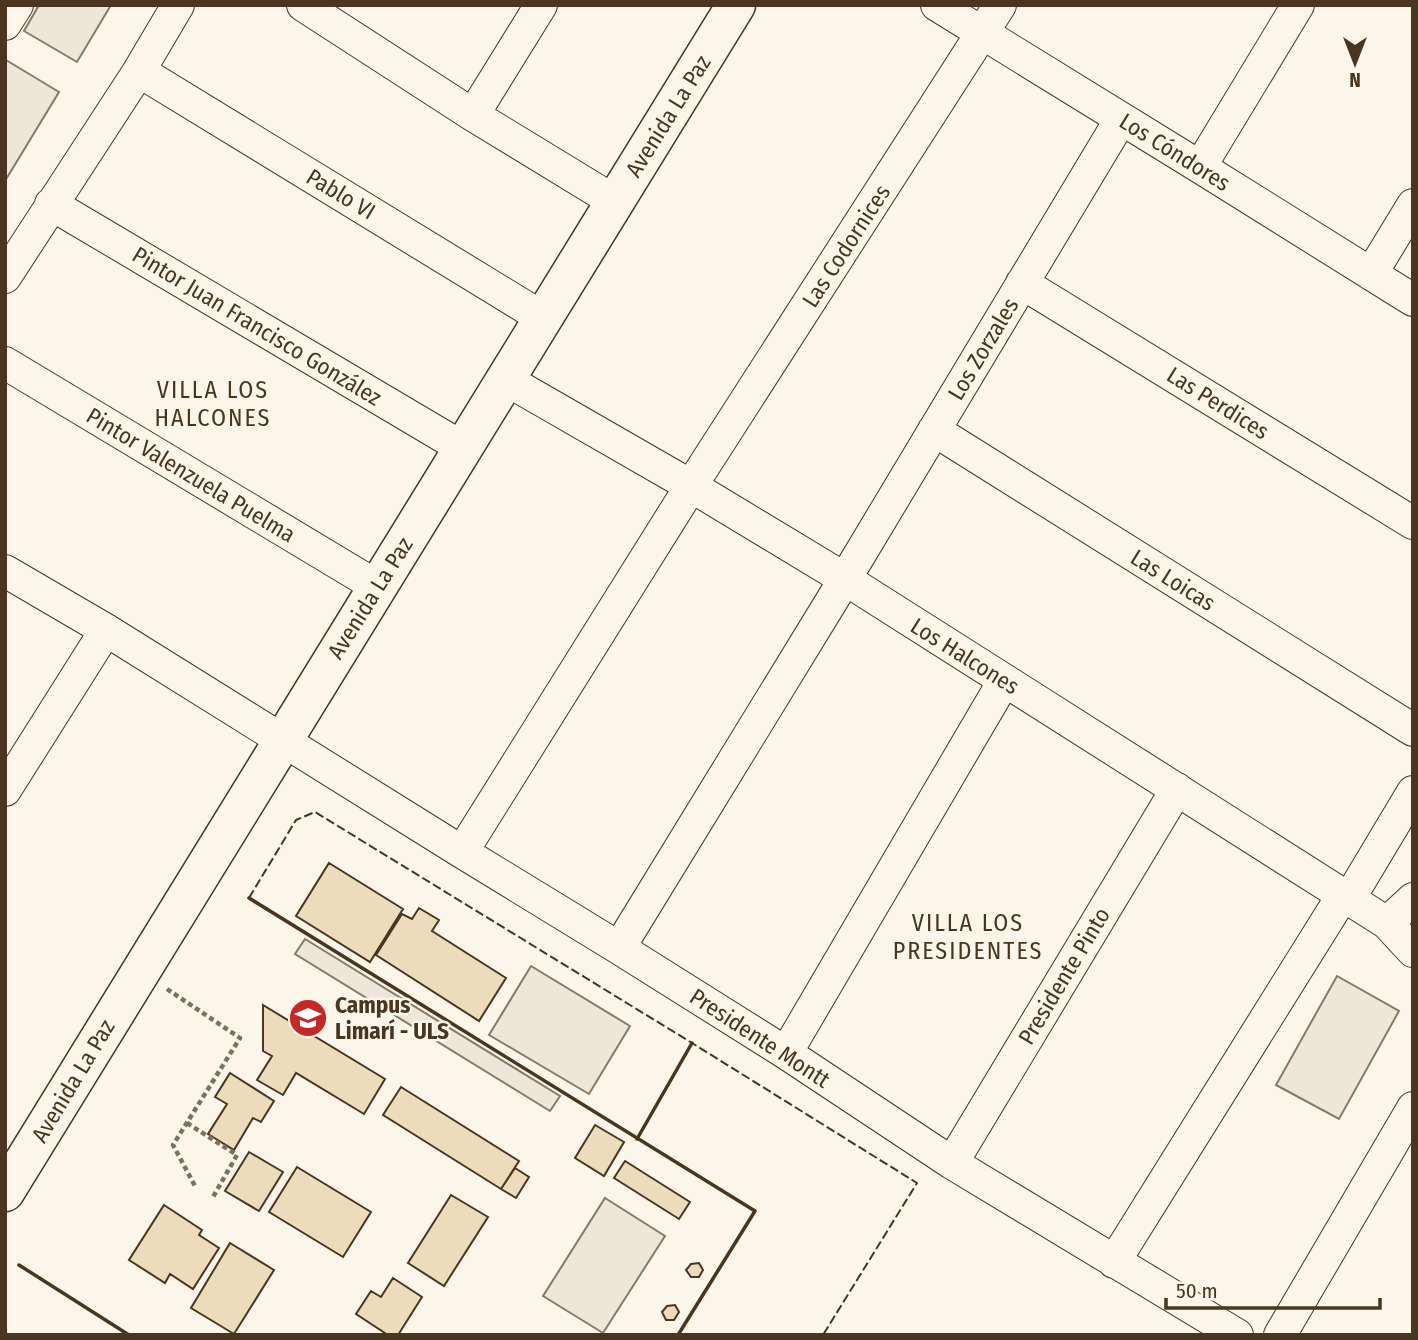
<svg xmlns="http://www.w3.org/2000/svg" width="1418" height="1340" font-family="'Fira Sans Condensed',sans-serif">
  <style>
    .green { fill: #ede6d9; stroke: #887966; stroke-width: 2 }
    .parking { fill: #ede7d9; stroke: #887966; stroke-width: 2 }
    .building { fill: #ecdcbc; stroke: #4a3520; stroke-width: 2 }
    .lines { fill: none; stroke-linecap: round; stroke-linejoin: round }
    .minor-casing { stroke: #4a3520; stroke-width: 34 }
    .major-casing { stroke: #4a3520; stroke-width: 41 }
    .path { stroke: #7f6f5c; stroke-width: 4.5; stroke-dasharray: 5 3.5; stroke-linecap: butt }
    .minor { stroke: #fbf6e9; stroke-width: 32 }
    .major { stroke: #fbf6e9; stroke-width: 38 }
    .fence { stroke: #4a3520; stroke-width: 2; stroke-dasharray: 9 3.5; stroke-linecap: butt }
    .wall { stroke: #4a3520; stroke-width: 3.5 }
    .labels { text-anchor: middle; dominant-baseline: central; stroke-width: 5; stroke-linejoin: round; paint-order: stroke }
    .street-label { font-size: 23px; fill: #4a3520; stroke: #fbf6e9 }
    .poi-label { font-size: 23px; font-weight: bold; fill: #4a3520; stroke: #fbf6e9; text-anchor: start }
    .neighbourhood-label { font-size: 24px; letter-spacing: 2px; fill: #4a3520; stroke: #fbf6e9 }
  </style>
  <rect width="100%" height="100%" fill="#fbf6e9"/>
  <path class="green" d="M39,5H111L77,62L24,31Z
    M6,60L59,92L5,181V61Z
    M531,966L630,1026L589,1094L489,1035Z
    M1337,976L1399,1011L1339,1119L1276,1085Z
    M605,1198L665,1236L603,1333L543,1296Z"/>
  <path class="parking" d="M305,939L560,1096L550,1111L295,954Z"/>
  <path class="building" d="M329,863L403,909L370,962L296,916Z
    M419,908L439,920L432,931L506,978L479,1021L376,955L402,914L412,919Z
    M263,1005L385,1079L364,1114L296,1073L283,1095L257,1080L272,1056L263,1051Z
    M230,1073L274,1101L261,1122L253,1118L234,1150L208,1134L227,1104L215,1097Z
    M401,1087L519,1161L501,1189L383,1115Z
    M595,1125L624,1142L604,1176L575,1158Z
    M249,1152L283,1172L259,1211L225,1191Z
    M625,1161L690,1202L679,1219L614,1178Z
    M297,1167L371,1212L343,1257L269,1212Z
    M515,1168L529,1177L516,1198L501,1189Z
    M451,1195L488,1217L444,1286L408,1263Z
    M164,1205L202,1230L199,1235L219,1248L193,1289L170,1274L165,1283L129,1260Z
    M230,1243L274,1270L234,1334L191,1308Z
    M699,1263L703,1270L699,1277H691L686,1270L691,1264Z
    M393,1278L422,1297L398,1335H388L356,1314L371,1291L381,1297Z
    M675,1305L679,1312L674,1320H666L662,1312L667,1306Z"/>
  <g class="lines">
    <g class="minor-casing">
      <path id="minor" d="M303,5L473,115L614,201
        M937,5L1200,167L1413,300
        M5,24L17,5
        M139,71L543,318
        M473,115L541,5
        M1200,167L1298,5
        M51,204L463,448
        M1371,274L1413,205
        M5,277L139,71L178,5
        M1022,283L1413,523
        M5,363L378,587
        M505,379L691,486L845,579L1387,923L1413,951
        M934,430L1413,730
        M5,571L106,630L462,852L619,948L786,1053L952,1163L1237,1335
        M5,790L106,630
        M462,852L691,486L1000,5
        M1349,899L1413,792
        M1387,923L1413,899
        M619,948L845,579L1121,119
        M786,1053L1004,681
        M952,1163L1177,789
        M1114,1262L1343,895
        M1280,1335L1413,1108"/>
    </g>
    <g class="major-casing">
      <path id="major" d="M5,1192L736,5"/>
    </g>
    <path class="path" d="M167,989L240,1038L173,1145L195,1186
      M187,1123L237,1155L213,1197"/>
    <use href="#minor" class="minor"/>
    <use href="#major" class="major"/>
    <path class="fence" d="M249,898L296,820L315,812L692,1043L917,1183L823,1335"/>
    <path class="wall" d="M249,898L755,1211L678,1335
      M637,1139L692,1043
      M19,1265L129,1335"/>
  </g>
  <defs>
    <g id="university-disc" transform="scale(2.0125)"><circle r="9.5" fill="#c62828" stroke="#fbf6e9"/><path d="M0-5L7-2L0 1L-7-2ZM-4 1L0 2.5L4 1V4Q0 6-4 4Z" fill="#fff"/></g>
  </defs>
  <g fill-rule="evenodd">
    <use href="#university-disc" x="308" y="1018"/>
  </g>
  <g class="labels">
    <g class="street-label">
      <text transform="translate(668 116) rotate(-58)">Avenida La Paz</text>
      <text transform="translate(1175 152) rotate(32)">Los Cóndores</text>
      <text transform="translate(341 194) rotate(31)">Pablo VI</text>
      <text transform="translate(846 246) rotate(-57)">Las Codornices</text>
      <text transform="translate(257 326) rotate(31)">Pintor Juan Francisco González</text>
      <text transform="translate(983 349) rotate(-59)">Los Zorzales</text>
      <text transform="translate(1218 403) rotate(32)">Las Perdices</text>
      <text transform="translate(191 475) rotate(31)">Pintor Valenzuela Puelma</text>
      <text transform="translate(1173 580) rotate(32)">Las Loicas</text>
      <text transform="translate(370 598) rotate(-58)">Avenida La Paz</text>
      <text transform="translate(965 656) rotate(32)">Los Halcones</text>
      <text transform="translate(1064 976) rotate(-59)">Presidente Pinto</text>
      <text transform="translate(760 1038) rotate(33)">Presidente Montt</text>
      <text transform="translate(73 1081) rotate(-59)">Avenida La Paz</text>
    </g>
    <g class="poi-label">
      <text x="335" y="1005">Campus<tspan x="335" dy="26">Limarí - ULS</tspan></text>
    </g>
    <g class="neighbourhood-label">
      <text x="213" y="390">VILLA LOS<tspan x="213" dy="28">HALCONES</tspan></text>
      <text x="968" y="923">VILLA LOS<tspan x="968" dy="28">PRESIDENTES</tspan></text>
    </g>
  </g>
  <rect width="1418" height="1340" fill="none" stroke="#4a3520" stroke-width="14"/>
  <g transform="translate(1355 63) rotate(180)" stroke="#fbf6e9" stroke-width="5" paint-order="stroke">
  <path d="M0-5L12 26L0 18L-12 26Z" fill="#4a3520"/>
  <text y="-10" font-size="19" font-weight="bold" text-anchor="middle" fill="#4a3520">N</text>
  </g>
  <path d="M1166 1298v10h214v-10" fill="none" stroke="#4a3520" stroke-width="3.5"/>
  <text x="1176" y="1298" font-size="21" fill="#4a3520" stroke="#fbf6e9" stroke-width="5" paint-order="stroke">50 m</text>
</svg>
